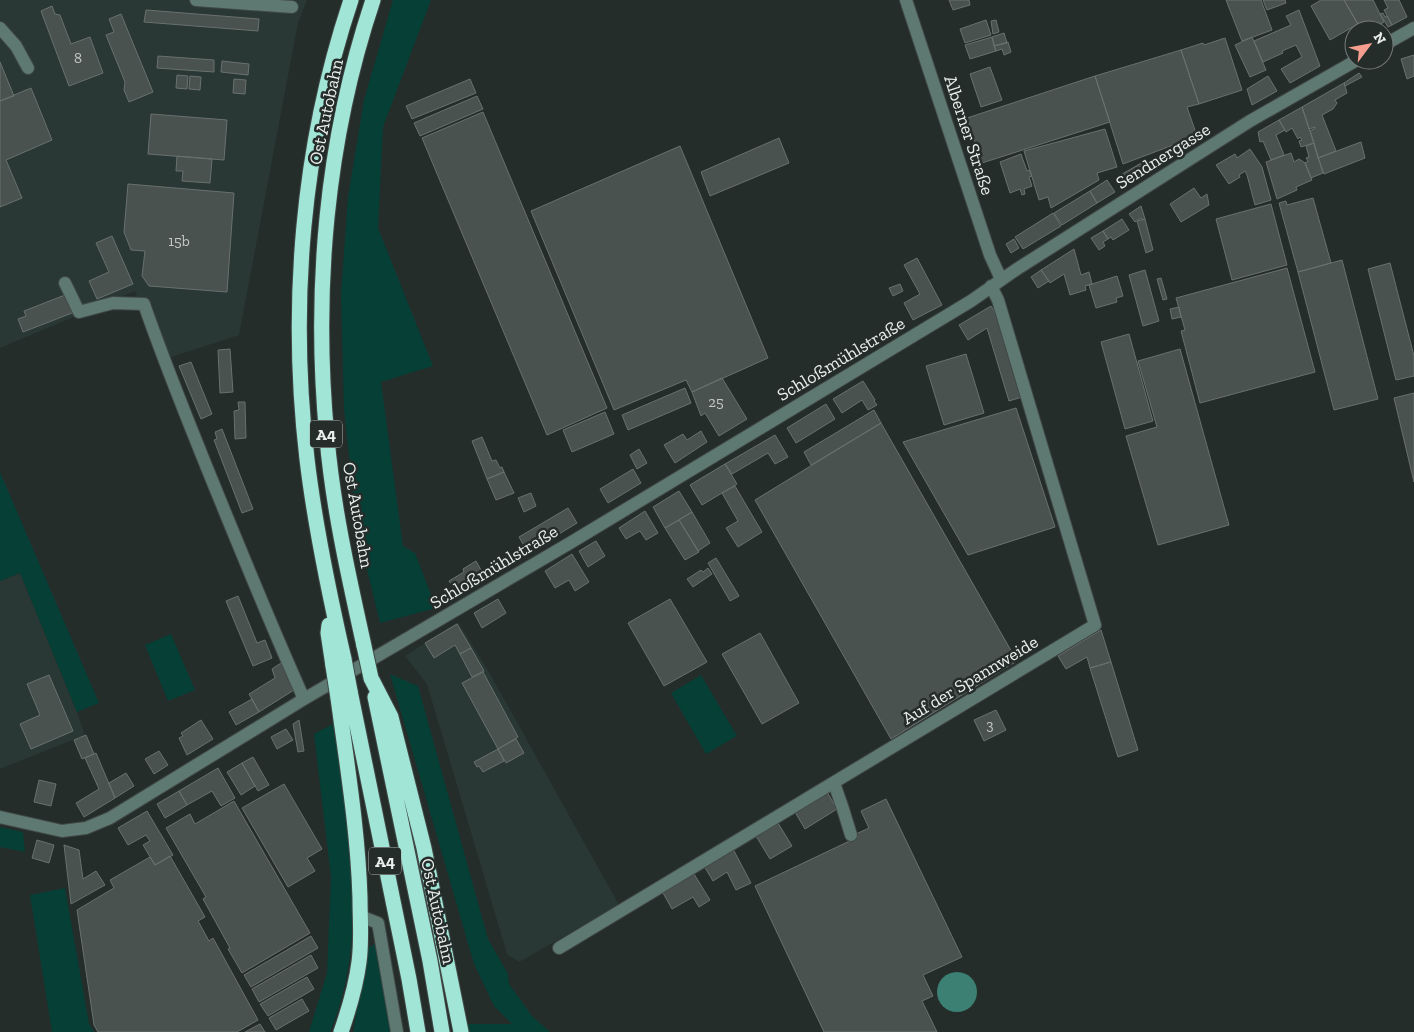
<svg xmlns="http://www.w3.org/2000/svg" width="1414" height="1032" font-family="'Zilla Slab',serif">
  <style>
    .built { fill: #293835 }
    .green { fill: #063f36 }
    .water { fill: #3c8073 }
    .building { fill: #4a5250; stroke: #69716f }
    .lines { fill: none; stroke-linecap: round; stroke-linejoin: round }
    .minor-casing { stroke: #414846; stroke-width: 14 }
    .highway-casing { stroke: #414846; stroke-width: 17 }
    .minor { stroke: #5e7872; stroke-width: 12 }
    .highway { stroke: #a0e5d6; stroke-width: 15 }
    .highway-bridge-casing { stroke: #414846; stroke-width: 17; stroke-linecap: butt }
    .highway-bridge { stroke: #a0e5d6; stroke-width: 15 }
    .labels { text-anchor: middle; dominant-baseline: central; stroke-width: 5; stroke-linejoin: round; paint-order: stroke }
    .number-label { font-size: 15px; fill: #c2c8c6 }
    .shield { fill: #252d2b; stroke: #afb5b4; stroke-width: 1 }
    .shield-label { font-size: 16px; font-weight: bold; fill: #eaefee }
    .street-label { font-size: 18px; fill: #eaefee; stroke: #252d2b }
  </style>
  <rect width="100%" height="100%" fill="#252d2b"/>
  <path class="built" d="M0,0H307L298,23L239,335L162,360L135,291L0,348Z
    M20,573L77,712L85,735L0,769V581Z
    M458,622L489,672L619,905L519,962L507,954L427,684L405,656Z"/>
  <path class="green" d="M393,0H431L383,127L378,228L433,366L381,382L403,546L415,553L436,608L380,623L357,528L344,409L341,294L348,197L364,100Z
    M0,472L99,703L77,712L20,573L0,581Z
    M171,634L195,690L168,701L145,645Z
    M390,674L418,686L488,939L508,974L509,984L532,1016L550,1032H469L467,1024H512L494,1006L474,964Z
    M701,675L737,736L706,754L671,693Z
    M333,724C348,825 371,934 330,1032H309L327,973L331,877L314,734Z
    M0,827L23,832L25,852L0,847Z
    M65,888L89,1024L94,1032H52L30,895Z
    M378,942L391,1032H353L368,948Z"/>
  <path class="water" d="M937 992a20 20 0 1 1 40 0a20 20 0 1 1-40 0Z"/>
  <path class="building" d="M949,0H969L970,5L953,10Z
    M1226,0H1261L1272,30L1242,41Z
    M1263,0H1285L1286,3L1267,10Z
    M1321,0H1344L1358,24L1330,40L1311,6Z
    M1344,0H1373L1384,22L1370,30H1361Z
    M1384,0H1399L1407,17L1392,25L1384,10L1388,8Z
    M52,6L55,14L60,15L71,44L90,37L103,73L69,86L41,11Z
    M146,10L259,19L258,31L144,22Z
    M1299,10L1320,66L1290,83L1281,69L1302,57L1296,45L1282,51L1283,53L1263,62L1254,41L1291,25L1286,16Z
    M1383,13L1385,17L1387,16L1392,25L1388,27L1380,14Z
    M121,14L153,92L129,102L124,90L125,82L106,35L114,32L109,19Z
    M986,20L991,35L965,43L960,29Z
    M996,20L999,32L993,34L991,21Z
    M1004,33L1007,43L994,46L992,37Z
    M992,37L996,51L970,59L965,45Z
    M1252,37L1266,70L1250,77L1235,45Z
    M1225,38L1242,90L1199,104L1181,50L1203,43L1204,45Z
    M1008,42L1011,52L1004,55L1002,49L996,51L994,46Z
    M1181,50L1199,104L1187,107L1197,136L1123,164L1095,76Z
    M1414,55V76L1407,79L1401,59Z
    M158,56L214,60V72L157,68Z
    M222,61L249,64L248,75L221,72Z
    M0,62L14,96L0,101Z
    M990,67L1002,100L981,107L970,74Z
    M1359,73L1362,77L1345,86L1344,83Z
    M177,75L188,76L187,89L176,88Z
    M190,76L201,77L200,90L189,89Z
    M1095,76L1110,122L982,163L967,118Z
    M1268,76L1277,91L1252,105L1247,89Z
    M234,79L246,80L245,94L233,93Z
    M470,79L476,93L412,119L406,106Z
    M1344,83L1347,93L1335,100L1337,103L1333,109L1322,115L1336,151L1318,158L1310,131L1315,128V127L1309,129L1302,107Z
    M31,88L52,140L6,160L22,198L0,207V101Z
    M477,96L483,109L420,136L414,123Z
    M1302,107L1314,143L1301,147L1299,141L1302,140L1300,137L1298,139L1292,128L1286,132L1279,120Z
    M483,112L607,408L547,435L422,138Z
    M151,114L227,120L224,160L148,154Z
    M1279,120L1285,130L1276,135L1284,155L1271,160L1263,141L1260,142L1258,132Z
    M1105,129L1117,167L1097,173L1099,180L1051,208L1048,197L1039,200L1024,151Z
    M779,138L789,163L710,196L701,172Z
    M1361,142L1365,158L1324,174L1318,158Z
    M1314,143L1323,173L1311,178L1305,163L1308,161L1306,158L1309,157L1306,146Z
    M680,146L768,358L692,392L686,380L614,410L531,211Z
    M1250,149L1262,167L1271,200L1255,205L1247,175L1245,171L1239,175L1240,177L1229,184L1216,165L1235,154L1237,158Z
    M1291,153L1294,162L1299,159L1305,163L1312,180L1296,187L1297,190L1277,199L1266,162Z
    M1021,154L1027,171L1029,170L1032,176L1029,177L1032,186L1024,189L1025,194L1022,195L1020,189L1010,193L1000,162Z
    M177,156L212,159L210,183L182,181L183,171H176Z
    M1143,162L1148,170L1124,184L1119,176Z
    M1107,180L1115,192L1097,203L1090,191Z
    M128,184L234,193L227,292L149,286L142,276L145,251L131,250L124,232Z
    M1194,188L1201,198L1207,194L1209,205L1181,222L1170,204Z
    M1090,191L1097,203L1062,225L1054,213Z
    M1313,198L1331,263L1298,272L1279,203L1286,201L1287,205Z
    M1271,204L1287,265L1232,280L1216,219Z
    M1141,206L1145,219L1142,220L1141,218L1135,222L1129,214Z
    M1053,213L1061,226L1023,249L1015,237Z
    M1122,219L1129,230L1113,240L1111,237L1108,239L1103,231Z
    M1145,219L1153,250L1146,253L1137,221Z
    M1103,231L1108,239L1103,242L1105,246L1099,250L1091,238Z
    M112,236L133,284L97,299L89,281L109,272L96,243Z
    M1014,239L1019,248L1011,253L1006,244Z
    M1074,249L1081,275L1089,272L1092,284L1085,286L1086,290L1070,295L1064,274L1050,283L1041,270Z
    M917,258L942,305L913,320L904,303L920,294L904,265Z
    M1342,260L1378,399L1334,410L1298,272Z
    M1390,263L1414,356V376L1396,380L1368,269Z
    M1287,268L1315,372L1200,403L1181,331L1185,330L1176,298Z
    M1041,270L1049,281L1038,288L1031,277Z
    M1145,270L1159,321L1143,326L1129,275Z
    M1117,276L1123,296L1116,298L1117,302L1096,308L1089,285Z
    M1161,278L1167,299L1163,300L1157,279Z
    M900,284L903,291L893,296L889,288Z
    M65,295L72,313L23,332L18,319L26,316L24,311Z
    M991,306L1000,320L1022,397L1009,401L987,328L968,340L959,325Z
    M1179,307L1181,317L1172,319L1170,309Z
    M1129,334L1153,421L1125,429L1101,342Z
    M230,349L233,392L220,393L218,350Z
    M1180,349L1229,525L1158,545L1126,436L1157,427L1138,361Z
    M966,354L984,413L944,425L926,366Z
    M191,362L212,414L201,419L179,366Z
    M722,378L747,419L719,436L705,413L701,416L692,392Z
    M863,381L875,400L874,401L877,405L868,410L862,400L842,413L833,399Z
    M685,388L691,403L628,430L622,415Z
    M1414,393V482L1394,398Z
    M238,402H245L246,438L235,439L234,411L239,410Z
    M826,404L835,419L796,443L787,428Z
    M1016,408L1055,527L968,555L903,442Z
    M874,410L881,423L811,465L804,452Z
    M605,412L614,434L572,452L563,430Z
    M881,423L1017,661L891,739L755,500Z
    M222,429L253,509L242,513L214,440L217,439L215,432Z
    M701,431L707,442L675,463L664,445L683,434L687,440Z
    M775,435L788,457L775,464L768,453L732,474L725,464Z
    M482,437L492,461L496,460L500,468L502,467L504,472L487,479L472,441Z
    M639,449L647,463L637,469L630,455Z
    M725,464L737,484L702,505L690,485Z
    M633,469L641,483L608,503L600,489Z
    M504,472L514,493L496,500L487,479Z
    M735,486L762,532L738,547L726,528L738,521L722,493Z
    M679,491L692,512L665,528L653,507Z
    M531,493L536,506L524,512L518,498Z
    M568,508L577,523L528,553L519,537Z
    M645,511L658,533L646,540L640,531L626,539L619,528Z
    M692,512L710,543L698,551L679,520Z
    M679,520L699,552L685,560L665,528Z
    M596,541L605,556L588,567L579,551Z
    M572,554L589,582L575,591L569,580L555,588L545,571Z
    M716,558L739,596L730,601L708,563Z
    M476,561L485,577L457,594L449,581L464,572L463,569Z
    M708,568L712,574L693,587L687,579L701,570L703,572Z
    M238,596L257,643L265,640L272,658L253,666L226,601Z
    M498,599L506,613L482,628L474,613Z
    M670,599L707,662L664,686L628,623Z
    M457,624L471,648L460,654L455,645L434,658L425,643Z
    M1101,630L1111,662L1090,668L1087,657L1066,669L1058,656Z
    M760,633L799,703L762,724L722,654Z
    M471,648L484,671L472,677L460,654Z
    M1111,662L1138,750L1118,757L1090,668Z
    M281,663L294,690L259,712L249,694L275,678L272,669Z
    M483,672L518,737L498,749L462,683Z
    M49,675L73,731L31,749L20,724L40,715L27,684Z
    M252,699L259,712L236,725L229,712Z
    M996,710L1006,730L984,741L974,720Z
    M201,720L213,739L187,755L179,738L183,736L181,733Z
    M299,720L304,751L298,752L293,724Z
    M286,729L293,740L277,749L271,737Z
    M86,735L94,754L82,759L74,740Z
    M516,739L524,753L506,763L498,749Z
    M498,749L504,761L483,772L479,766L477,767L474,762Z
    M159,751L168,765L154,774L145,759Z
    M96,753L115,798L84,817L76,803L99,789L85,758Z
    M253,757L269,785L258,791L242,763Z
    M242,763L255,786L241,795L227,772Z
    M218,768L235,798L221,806L212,791L187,805L179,791Z
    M126,773L134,786L115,798L109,783Z
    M39,780L56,784L51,806L34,802Z
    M284,784L322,849L307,858L315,871L288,887L242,808Z
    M179,791L187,805L165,818L157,804Z
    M827,792L837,809L805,829L795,812Z
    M886,799L962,957L923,975L933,996L922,1001L937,1032H824L755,886L858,837L856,834L869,828L861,811Z
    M234,801L310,933L242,973L228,949L230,948L203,899L206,897L166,828L190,814L195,824Z
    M147,811L173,855L155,865L143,845L150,841L146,835L128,845L118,828Z
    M778,823L792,846L770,859L756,836Z
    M37,840L54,845L49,863L32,858Z
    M64,845L79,850L83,879L96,871L105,885L71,904Z
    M733,849L751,883L736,890L727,872L713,881L704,866Z
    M170,856L205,917L198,921L209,941L213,938L258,1020L237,1032H98L94,1025L77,910L114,888L110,880L150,857L155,865Z
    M694,874L710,900L699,907L693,897L672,909L663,893Z
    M311,936L318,948L251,987L244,975Z
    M311,955L318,968L259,1002L252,989Z
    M307,977L314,989L268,1016L260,1004Z
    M302,999L309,1011L276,1030L269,1018Z
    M260,1024L265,1032H245Z"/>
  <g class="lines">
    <g class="minor-casing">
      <path id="minor" d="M196,0L292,7
        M906,0L990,255L1001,279
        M0,28L16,46L28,68
        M1384,45L1414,28
        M65,283L79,312L113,303L144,304C169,376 198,446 227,517C252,578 277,639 304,699
        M834,783L843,809L851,835
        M0,817L62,831L86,828L110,818L304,699L570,543L971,301L1017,269L1250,121L1357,60
        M360,916L378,923L397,1032
        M559,948L1095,625L998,300L991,286"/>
    </g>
    <g class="highway-casing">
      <path id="highway" d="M329,625L328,633L333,666
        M364,646C349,578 333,508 327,438C313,291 326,140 373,0
        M344,659C329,593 315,527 307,459C289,306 302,146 351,0
        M371,678L391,717L424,848L461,1032
        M350,691L409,979L418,1032
        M375,697L430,961L442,1032
        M338,698C347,765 358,831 360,898C360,919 362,941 359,962C356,986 349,1009 341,1032"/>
    </g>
    <use href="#minor" class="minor"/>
    <use href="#highway" class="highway"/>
    <g class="highway-bridge-casing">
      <path id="highway-bridge" d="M364,646L371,678
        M344,659L350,691
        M333,666L338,698"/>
    </g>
    <use href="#highway-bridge" class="highway-bridge"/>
  </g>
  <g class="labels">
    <g class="number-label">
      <text x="78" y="58">8</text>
      <text x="179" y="241">15b</text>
      <text x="716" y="402">25</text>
      <text x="990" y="725">3</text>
    </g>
    <g class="shield">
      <rect x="310" y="420.5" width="32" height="27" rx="4"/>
      <rect x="369" y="847.5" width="32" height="27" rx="4"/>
    </g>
    <g class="shield-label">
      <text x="326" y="434">A4</text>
      <text x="385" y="861">A4</text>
    </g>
    <g class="street-label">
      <text transform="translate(326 112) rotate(-78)">Ost Autobahn</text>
      <text transform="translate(969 135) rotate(72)">Alberner Straße</text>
      <text transform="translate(1163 156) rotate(-32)">Sendnergasse</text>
      <text transform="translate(841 359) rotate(-31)">Schloßmühlstraße</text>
      <text transform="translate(358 515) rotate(80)">Ost Autobahn</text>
      <text transform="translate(494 567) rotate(-31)">Schloßmühlstraße</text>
      <text transform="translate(970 680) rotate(-31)">Auf der Spannweide</text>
      <text transform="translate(438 911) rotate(78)">Ost Autobahn</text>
    </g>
  </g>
  <g transform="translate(1369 45) rotate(58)"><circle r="24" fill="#252d2b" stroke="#747b79"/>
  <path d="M0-4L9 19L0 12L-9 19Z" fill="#f59d8f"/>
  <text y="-8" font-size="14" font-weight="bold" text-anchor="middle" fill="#eaefee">N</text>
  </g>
</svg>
